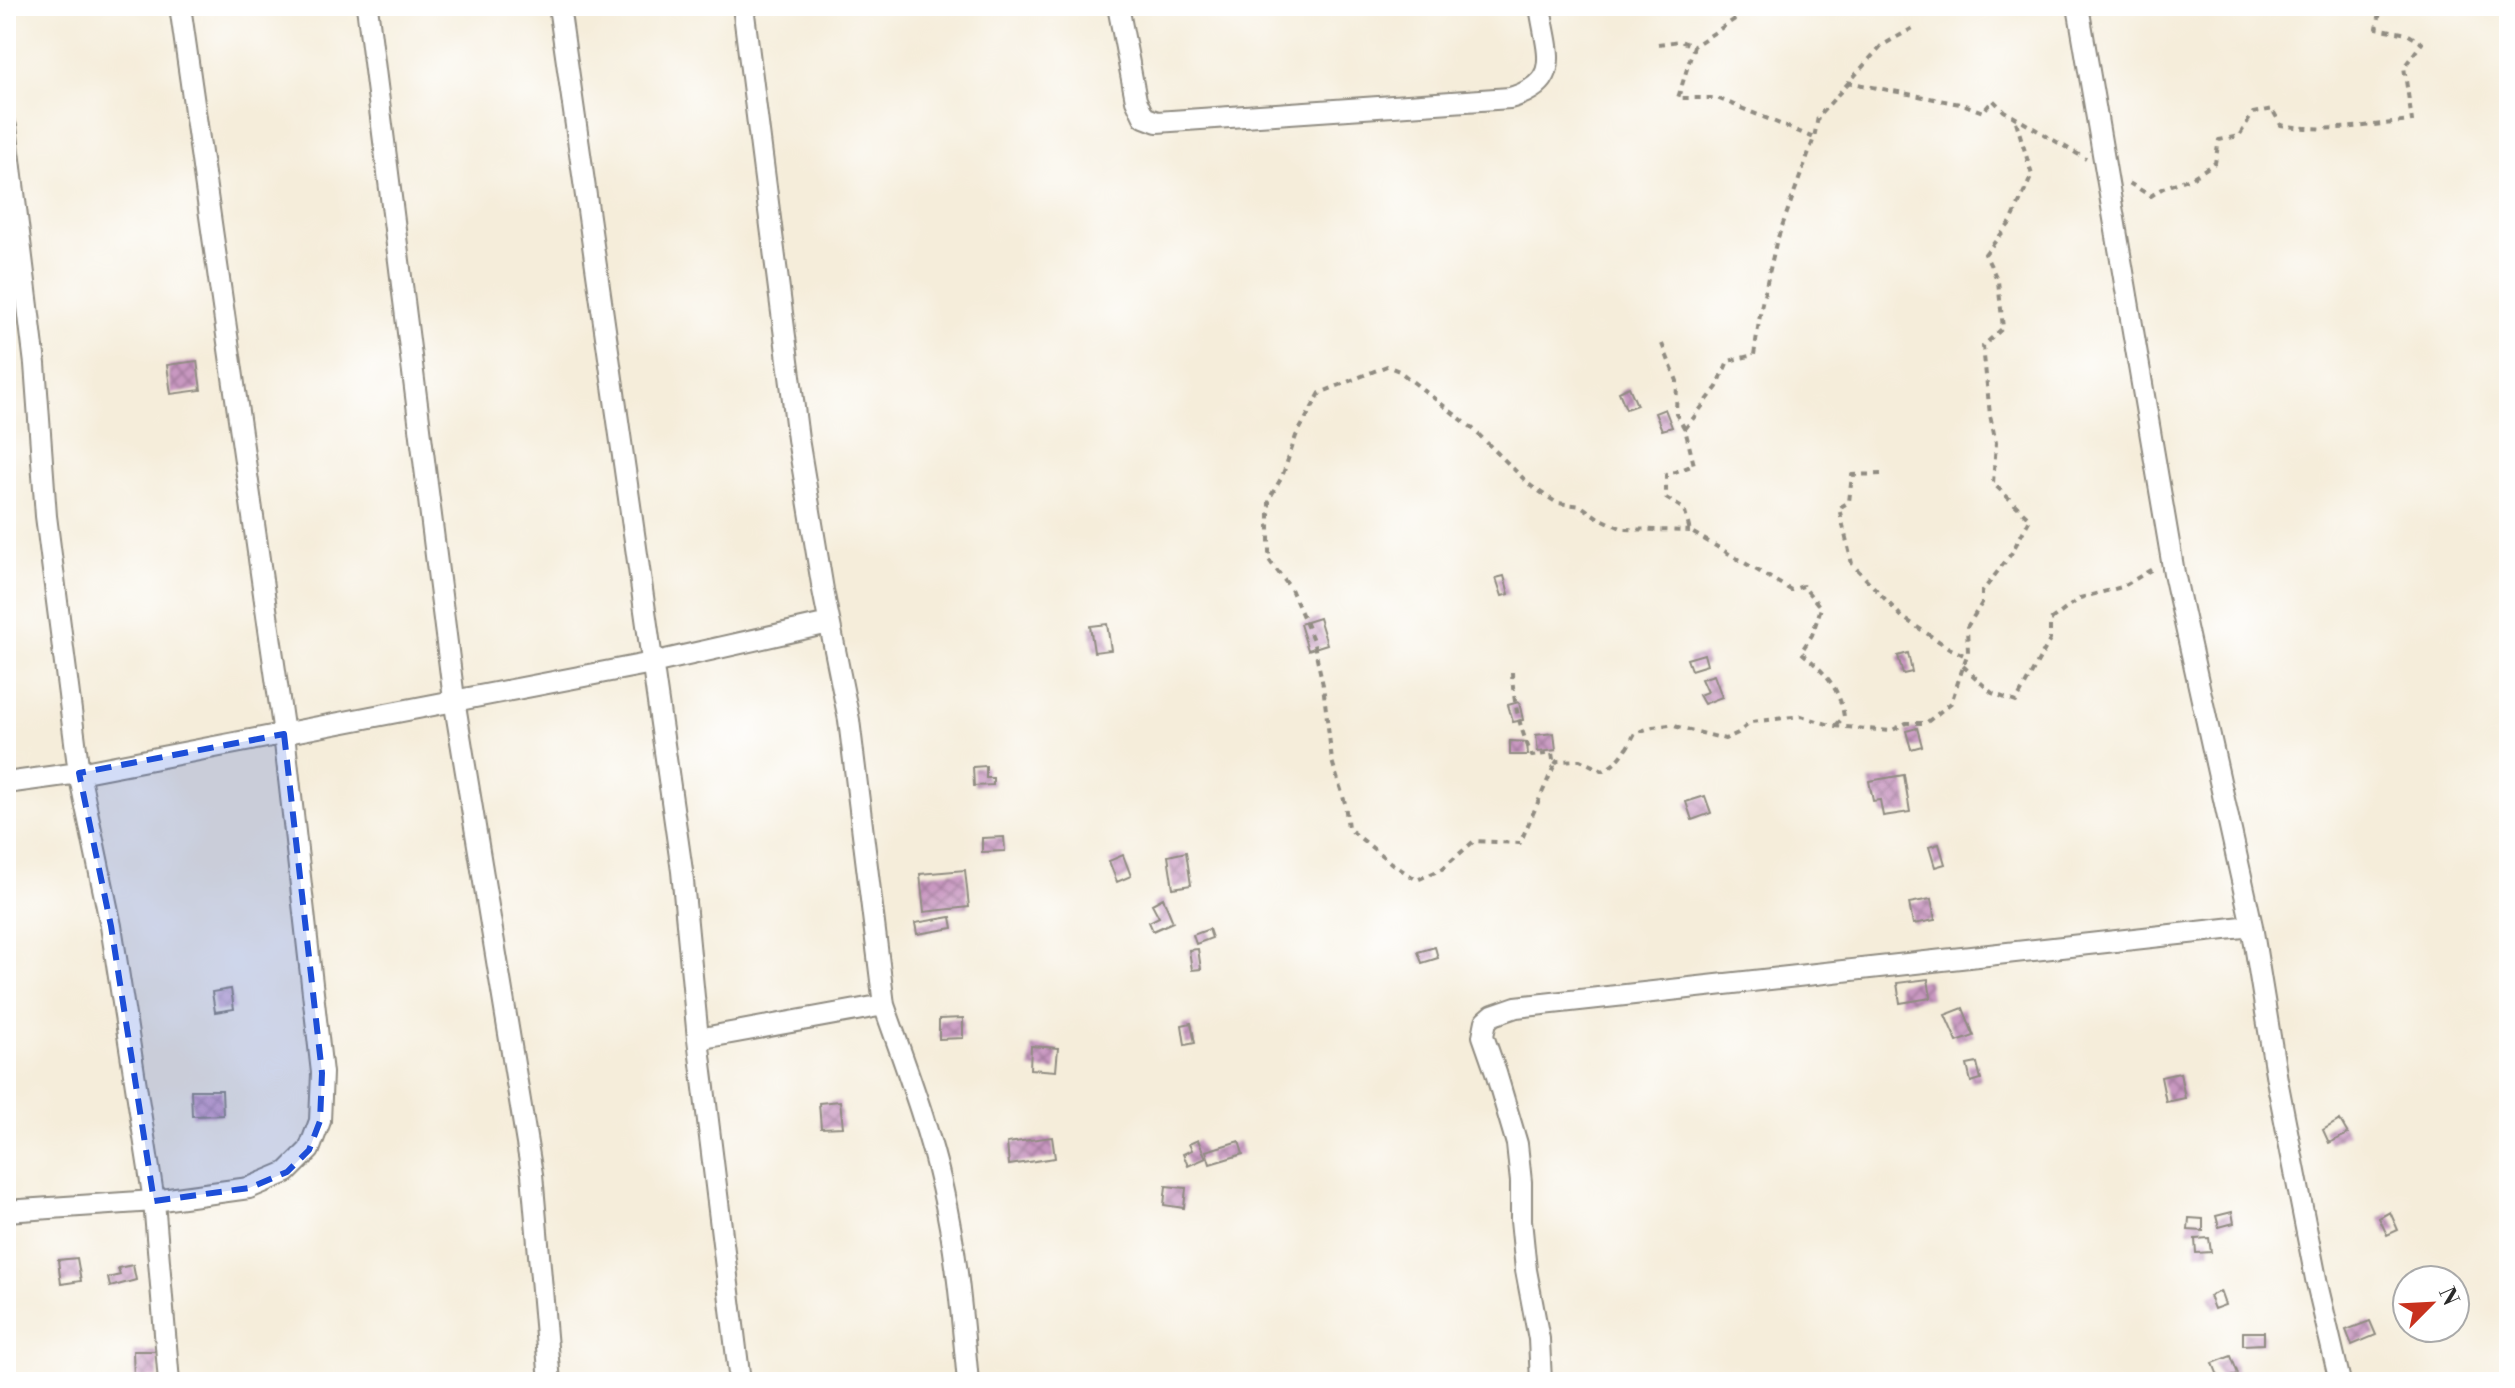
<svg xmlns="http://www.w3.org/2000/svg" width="2515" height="1388" font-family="'Libre Bodoni',serif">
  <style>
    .building { fill: url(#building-cross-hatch) }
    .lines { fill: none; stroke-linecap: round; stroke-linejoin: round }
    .minor-casing { stroke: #908c82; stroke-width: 24 }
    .path { stroke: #908c82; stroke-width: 4; stroke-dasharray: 6 6; stroke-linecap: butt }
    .minor { stroke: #fff; stroke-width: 20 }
    .marked { fill: #1d4ed8; fill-opacity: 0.2; stroke: #1d4ed8; stroke-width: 6; stroke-dasharray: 16 10; stroke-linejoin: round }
  </style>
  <defs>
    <pattern id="building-cross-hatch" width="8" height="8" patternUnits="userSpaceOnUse" patternTransform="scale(2)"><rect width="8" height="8" fill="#c998c1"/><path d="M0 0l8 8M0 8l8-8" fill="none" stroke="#a37c9d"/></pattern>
  </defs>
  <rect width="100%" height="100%" fill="#fff"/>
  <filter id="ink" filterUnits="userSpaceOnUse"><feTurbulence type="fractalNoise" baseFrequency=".0125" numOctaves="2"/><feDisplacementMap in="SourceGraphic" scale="16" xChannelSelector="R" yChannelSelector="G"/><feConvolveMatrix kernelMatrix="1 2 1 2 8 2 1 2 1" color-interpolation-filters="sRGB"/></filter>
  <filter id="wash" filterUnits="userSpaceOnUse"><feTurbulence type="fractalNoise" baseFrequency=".006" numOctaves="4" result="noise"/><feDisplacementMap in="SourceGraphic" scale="32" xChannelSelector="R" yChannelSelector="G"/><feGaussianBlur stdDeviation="1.8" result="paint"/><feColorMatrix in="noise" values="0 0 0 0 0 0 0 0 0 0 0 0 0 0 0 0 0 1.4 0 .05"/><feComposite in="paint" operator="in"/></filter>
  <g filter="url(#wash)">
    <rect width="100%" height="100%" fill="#f5edda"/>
    <g id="blocks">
      <path class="building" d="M197,361L201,390L171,394L167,365Z
        M1629,387L1637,405L1626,409L1619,392Z
        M1665,409L1672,427L1662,430L1655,413Z
        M1504,576L1509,594L1502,596L1496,578Z
        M1319,618L1327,644L1308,650L1300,624Z
        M1107,624L1111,650L1094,652L1090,626Z
        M1908,653L1912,672L1903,674L1898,656Z
        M1704,654L1707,665L1691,670L1687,659Z
        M1714,675L1722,697L1704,704L1699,695L1707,692L1701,679Z
        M1519,702L1523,720L1513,722L1508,705Z
        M1917,728L1922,746L1911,749L1906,731Z
        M1554,733L1556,750L1538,752L1536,735Z
        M1510,741L1527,742L1528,755H1510Z
        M986,766V778H993V785L974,786L973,767Z
        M1904,775L1910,812L1883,816L1880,800L1873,801L1869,781Z
        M1705,796L1711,813L1692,820L1686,802Z
        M1004,837L1005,851L982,852V838Z
        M1939,844L1945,864L1935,867L1929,847Z
        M1186,852L1191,885L1173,888L1168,856Z
        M1123,855L1131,876L1117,882L1109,861Z
        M965,870L969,907L924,912L920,874Z
        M1163,898L1173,922L1153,931L1149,922L1159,917L1152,904Z
        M1931,899L1935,920L1913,924L1909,903Z
        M951,917L953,928L917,934L915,923Z
        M1209,929L1212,938L1196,944L1193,935Z
        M1435,947L1438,958L1422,963L1418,952Z
        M1198,949L1201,969L1192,970L1189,950Z
        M1928,979L1931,998L1900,1003L1897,983Z
        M231,989L234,1009L215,1012L212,992Z
        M1963,1008L1974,1036L1957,1042L1945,1015Z
        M963,1018V1038L939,1039V1019Z
        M1191,1023L1195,1043L1185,1045L1182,1025Z
        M1031,1046L1058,1048L1056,1071L1030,1069Z
        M1977,1063L1981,1079L1971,1082L1967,1065Z
        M2180,1073L2185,1098L2166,1102L2161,1077Z
        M191,1090H222L223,1115L192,1116Z
        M840,1101L843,1127L821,1128L819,1103Z
        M2340,1120L2348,1134L2329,1143L2323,1130Z
        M1052,1137L1055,1158L1009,1165L1007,1143Z
        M1198,1140L1206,1158L1188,1166L1183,1154L1192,1150L1189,1144Z
        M1239,1141L1243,1154L1210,1164L1206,1151Z
        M1166,1186L1186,1188L1184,1208L1164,1205Z
        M2232,1212L2234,1223L2219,1227L2216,1216Z
        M2390,1212L2398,1230L2387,1235L2379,1218Z
        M2189,1218L2203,1219V1231L2188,1230Z
        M2209,1238L2211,1252L2196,1253L2195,1239Z
        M77,1258L81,1281L61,1284L58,1260Z
        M133,1265L136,1280L110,1287L108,1278L120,1275L118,1268Z
        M2220,1291L2225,1305L2214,1309L2209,1296Z
        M2370,1321L2376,1335L2352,1345L2346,1330Z
        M2243,1332H2264V1344L2243,1345Z
        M133,1351H158V1378H134Z
        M2231,1356L2238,1374L2220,1381L2213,1363Z
        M860,1375L861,1382H848V1376Z"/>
    </g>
  </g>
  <g filter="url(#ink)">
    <use href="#blocks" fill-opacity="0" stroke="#908c82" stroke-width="2"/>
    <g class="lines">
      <g class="minor-casing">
        <path id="minor" d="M367,6L454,699L532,1174L550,1382
          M559,6L682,871L698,1039L740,1382
          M1118,6L1136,100L1144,117L1157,122L1510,98C1565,82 1546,51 1540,6
          M2078,6L2174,573L2252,926L2277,1080L2317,1284L2340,1382
          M6,127L35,364L46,516L79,773L111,926L154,1201L169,1382
          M6,783L79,773L652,663L829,623
          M884,1005C905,1065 928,1125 942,1187C957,1251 962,1317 968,1382
          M698,1039L884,1005L849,720L823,590L798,439L743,6
          M6,1211L154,1201L249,1188L287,1172L309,1150L320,1121L322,1073L284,734L180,6
          M1541,1382L1539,1339L1526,1270L1521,1220V1182L1517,1144L1496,1073L1483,1036L1486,1021L1493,1015L1516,1007L2252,926"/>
      </g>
      <path class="path" d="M1755,6L1694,46L1678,98H1717L1814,138
        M1658,44L1680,41L1694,46
        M1847,82L1965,105L1983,112L1993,100L2004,111L2086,159
        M2129,183L2151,196L2163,188L2193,177L2215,163L2219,140L2239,136L2253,113L2272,109L2281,125C2325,133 2368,125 2412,121L2404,67L2422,43L2407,34L2377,28L2381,6
        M1662,344L1677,381L1676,414L1685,429L1694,465L1666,475V498L1684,509L1690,531L1791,590L1803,586L1821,608L1812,635L1801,652C1823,671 1840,687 1844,717L1835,726
        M1685,429L1717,387L1728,361L1754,355L1761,308L1776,243L1814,138L1818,117L1881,46L1913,28
        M1881,474L1852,475L1849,502L1839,508L1852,564L1902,617L1949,648L1966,656
        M1963,666L1992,693L2016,702L2050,640V621L2080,598L2122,587L2154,568
        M1512,672C1513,701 1520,729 1532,756L1552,753L1554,766L1520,843L1474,841L1442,869L1417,880L1391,863L1348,828L1345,803L1332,761L1323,685L1313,640L1291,589L1269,560V499L1282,477L1296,436L1320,393L1387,366L1399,371L1471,427L1531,486L1557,503L1581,506L1597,517L1623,529L1690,531
        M1555,764L1557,761L1580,760L1603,771C1620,762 1626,750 1635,733L1653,727L1670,725L1725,739L1738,733L1751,722L1801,716L1834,726L1891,731L1906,723H1926L1951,703L1968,652L1967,627L1982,603V592L2011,554L2030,519L1993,483L1996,443L1990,415L1983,346L2003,328L1998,281L1985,254L2011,222L2032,175L2015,118"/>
      <use href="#minor" class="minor"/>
    </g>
  </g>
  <path class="marked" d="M284,734L322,1073L320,1121L309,1150L287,1172L249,1188L154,1201L111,926L79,773Z"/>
  <rect width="2515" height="1388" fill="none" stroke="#fff" stroke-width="32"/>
  <g transform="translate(2431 1304) rotate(66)"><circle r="38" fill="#ffffff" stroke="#aaaaaa" stroke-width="2"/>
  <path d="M0-6L14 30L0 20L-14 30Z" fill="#c8321e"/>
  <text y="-12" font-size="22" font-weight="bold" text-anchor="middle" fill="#2b2b2b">N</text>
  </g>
</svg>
